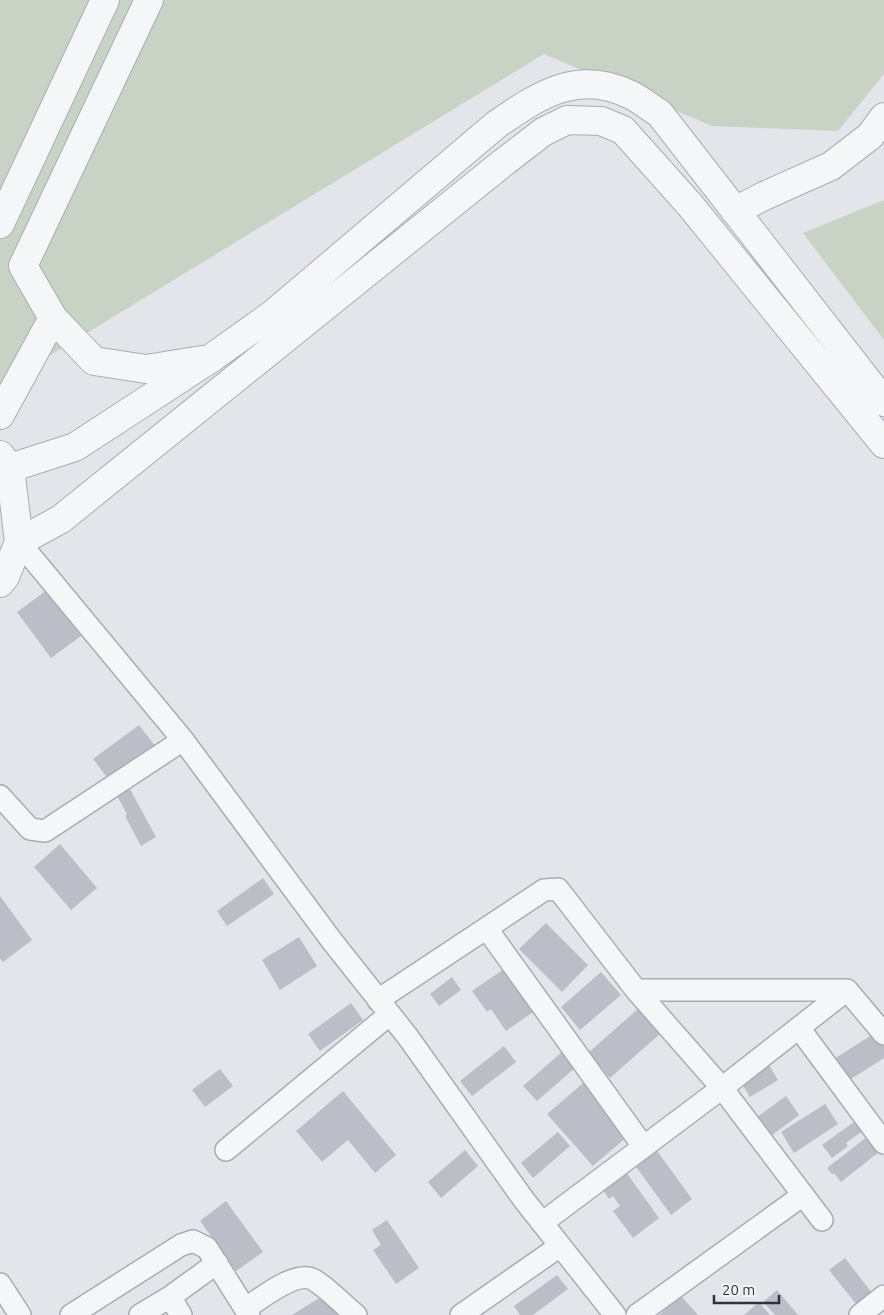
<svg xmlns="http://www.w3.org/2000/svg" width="884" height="1315" font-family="Ubuntu,sans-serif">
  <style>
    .green { fill: #c8d3c5 }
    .building { fill: #bbbec6 }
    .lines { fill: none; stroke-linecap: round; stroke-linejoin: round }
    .minor-casing { stroke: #a8acb4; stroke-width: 24 }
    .tertiary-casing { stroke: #a8acb4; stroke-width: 30 }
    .minor { stroke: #f5f6f8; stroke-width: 21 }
    .tertiary { stroke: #f5f6f8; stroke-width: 28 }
  </style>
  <rect width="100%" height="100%" fill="#e3e5ea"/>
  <path class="green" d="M0,0H884V74L838,131L712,126L544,54L0,386Z
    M884,200V340L803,233Z"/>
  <path class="building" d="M47,590L81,636L51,658L17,612Z
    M139,725L156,747L110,781L93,759Z
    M130,789L156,837L141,846L125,816L127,814L117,796Z
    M60,844L97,888L71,910L34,867Z
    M263,878L274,894L227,926L217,911Z
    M0,896L32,940L3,962L0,958Z
    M546,923L588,965L562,992L519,949Z
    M299,937L317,966L280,990L262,960Z
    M507,967L536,1010L506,1031L491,1009L487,1012L472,991Z
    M601,972L621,995L580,1030L561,1007Z
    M452,977L461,990L439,1006L430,994Z
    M351,1003L363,1020L320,1051L308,1034Z
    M639,1008L661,1033L610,1078L588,1053Z
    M878,1031L884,1040V1058L848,1081L834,1059Z
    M504,1046L516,1062L472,1096L460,1081Z
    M562,1052L576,1067L537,1101L523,1086Z
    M766,1060L778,1080L750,1097L738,1078Z
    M220,1069L233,1086L205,1107L192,1090Z
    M583,1083L628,1136L593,1166L547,1114Z
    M343,1091L396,1155L375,1173L348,1140L322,1162L296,1131Z
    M786,1096L799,1115L767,1139L753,1120Z
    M825,1104L838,1124L794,1153L781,1132Z
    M861,1117L868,1127L846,1143L848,1146L832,1158L822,1145Z
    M558,1132L570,1146L533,1178L521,1163Z
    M867,1137L879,1152L841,1182L834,1173L832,1174L827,1168Z
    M655,1148L692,1199L671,1215L634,1164Z
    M465,1150L478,1166L441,1198L428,1182Z
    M623,1168L659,1218L633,1238L613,1211L620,1206L613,1196L609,1199L600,1186Z
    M226,1201L263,1252L236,1271L200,1221Z
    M387,1220L419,1268L396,1284L373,1250L381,1245L372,1230Z
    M845,1258L872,1293L857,1305L829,1270Z
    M557,1275L568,1289L533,1315H520L514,1306Z
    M777,1290L798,1315H775L763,1302Z
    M324,1295L337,1315H292Z
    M681,1296L698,1315H659Z
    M759,1302L770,1315H744Z"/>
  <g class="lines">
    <g class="minor-casing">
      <path id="minor" d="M19,542L183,740L332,941L408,1037L524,1200L615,1315
        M0,796L30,829L45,831L183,740
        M487,929L643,1146
        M636,990L722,1088L822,1220
        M378,1000L544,890L558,889L636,990H847L884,1034
        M799,1028L884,1143
        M226,1150L390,1014
        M542,1223L722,1088L847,990
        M0,1284L20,1315
        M170,1297L181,1315
        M245,1309C260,1299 297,1269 314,1280C329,1289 342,1304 356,1315
        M71,1315L181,1245L193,1241L207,1248L249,1315
        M140,1315L170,1297L217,1263
        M461,1315L560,1246
        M637,1315L803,1195
        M860,1315L884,1296"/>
    </g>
    <g class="tertiary-casing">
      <path id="tertiary" d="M735,211L764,196L831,166L870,136L884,117
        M0,224L105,0
        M53,318L94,361L146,369L202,360
        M0,415L53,318L23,266L149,0
        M0,455L10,468L19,542L5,577L0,583
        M10,468L75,447L210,359L273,314L497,124C541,94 578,69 631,95C641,100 651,108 660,114L884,402
        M19,542L61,519L504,162L543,132L567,120L601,121L623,130L690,205L884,444"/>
    </g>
    <use href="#minor" class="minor"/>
    <use href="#tertiary" class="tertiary"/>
  </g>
  <path d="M714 1295v8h65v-8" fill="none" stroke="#2c3341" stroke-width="2.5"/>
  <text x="722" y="1295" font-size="15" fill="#2c3341" stroke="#f3f4f7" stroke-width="4" paint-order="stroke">20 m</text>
</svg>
